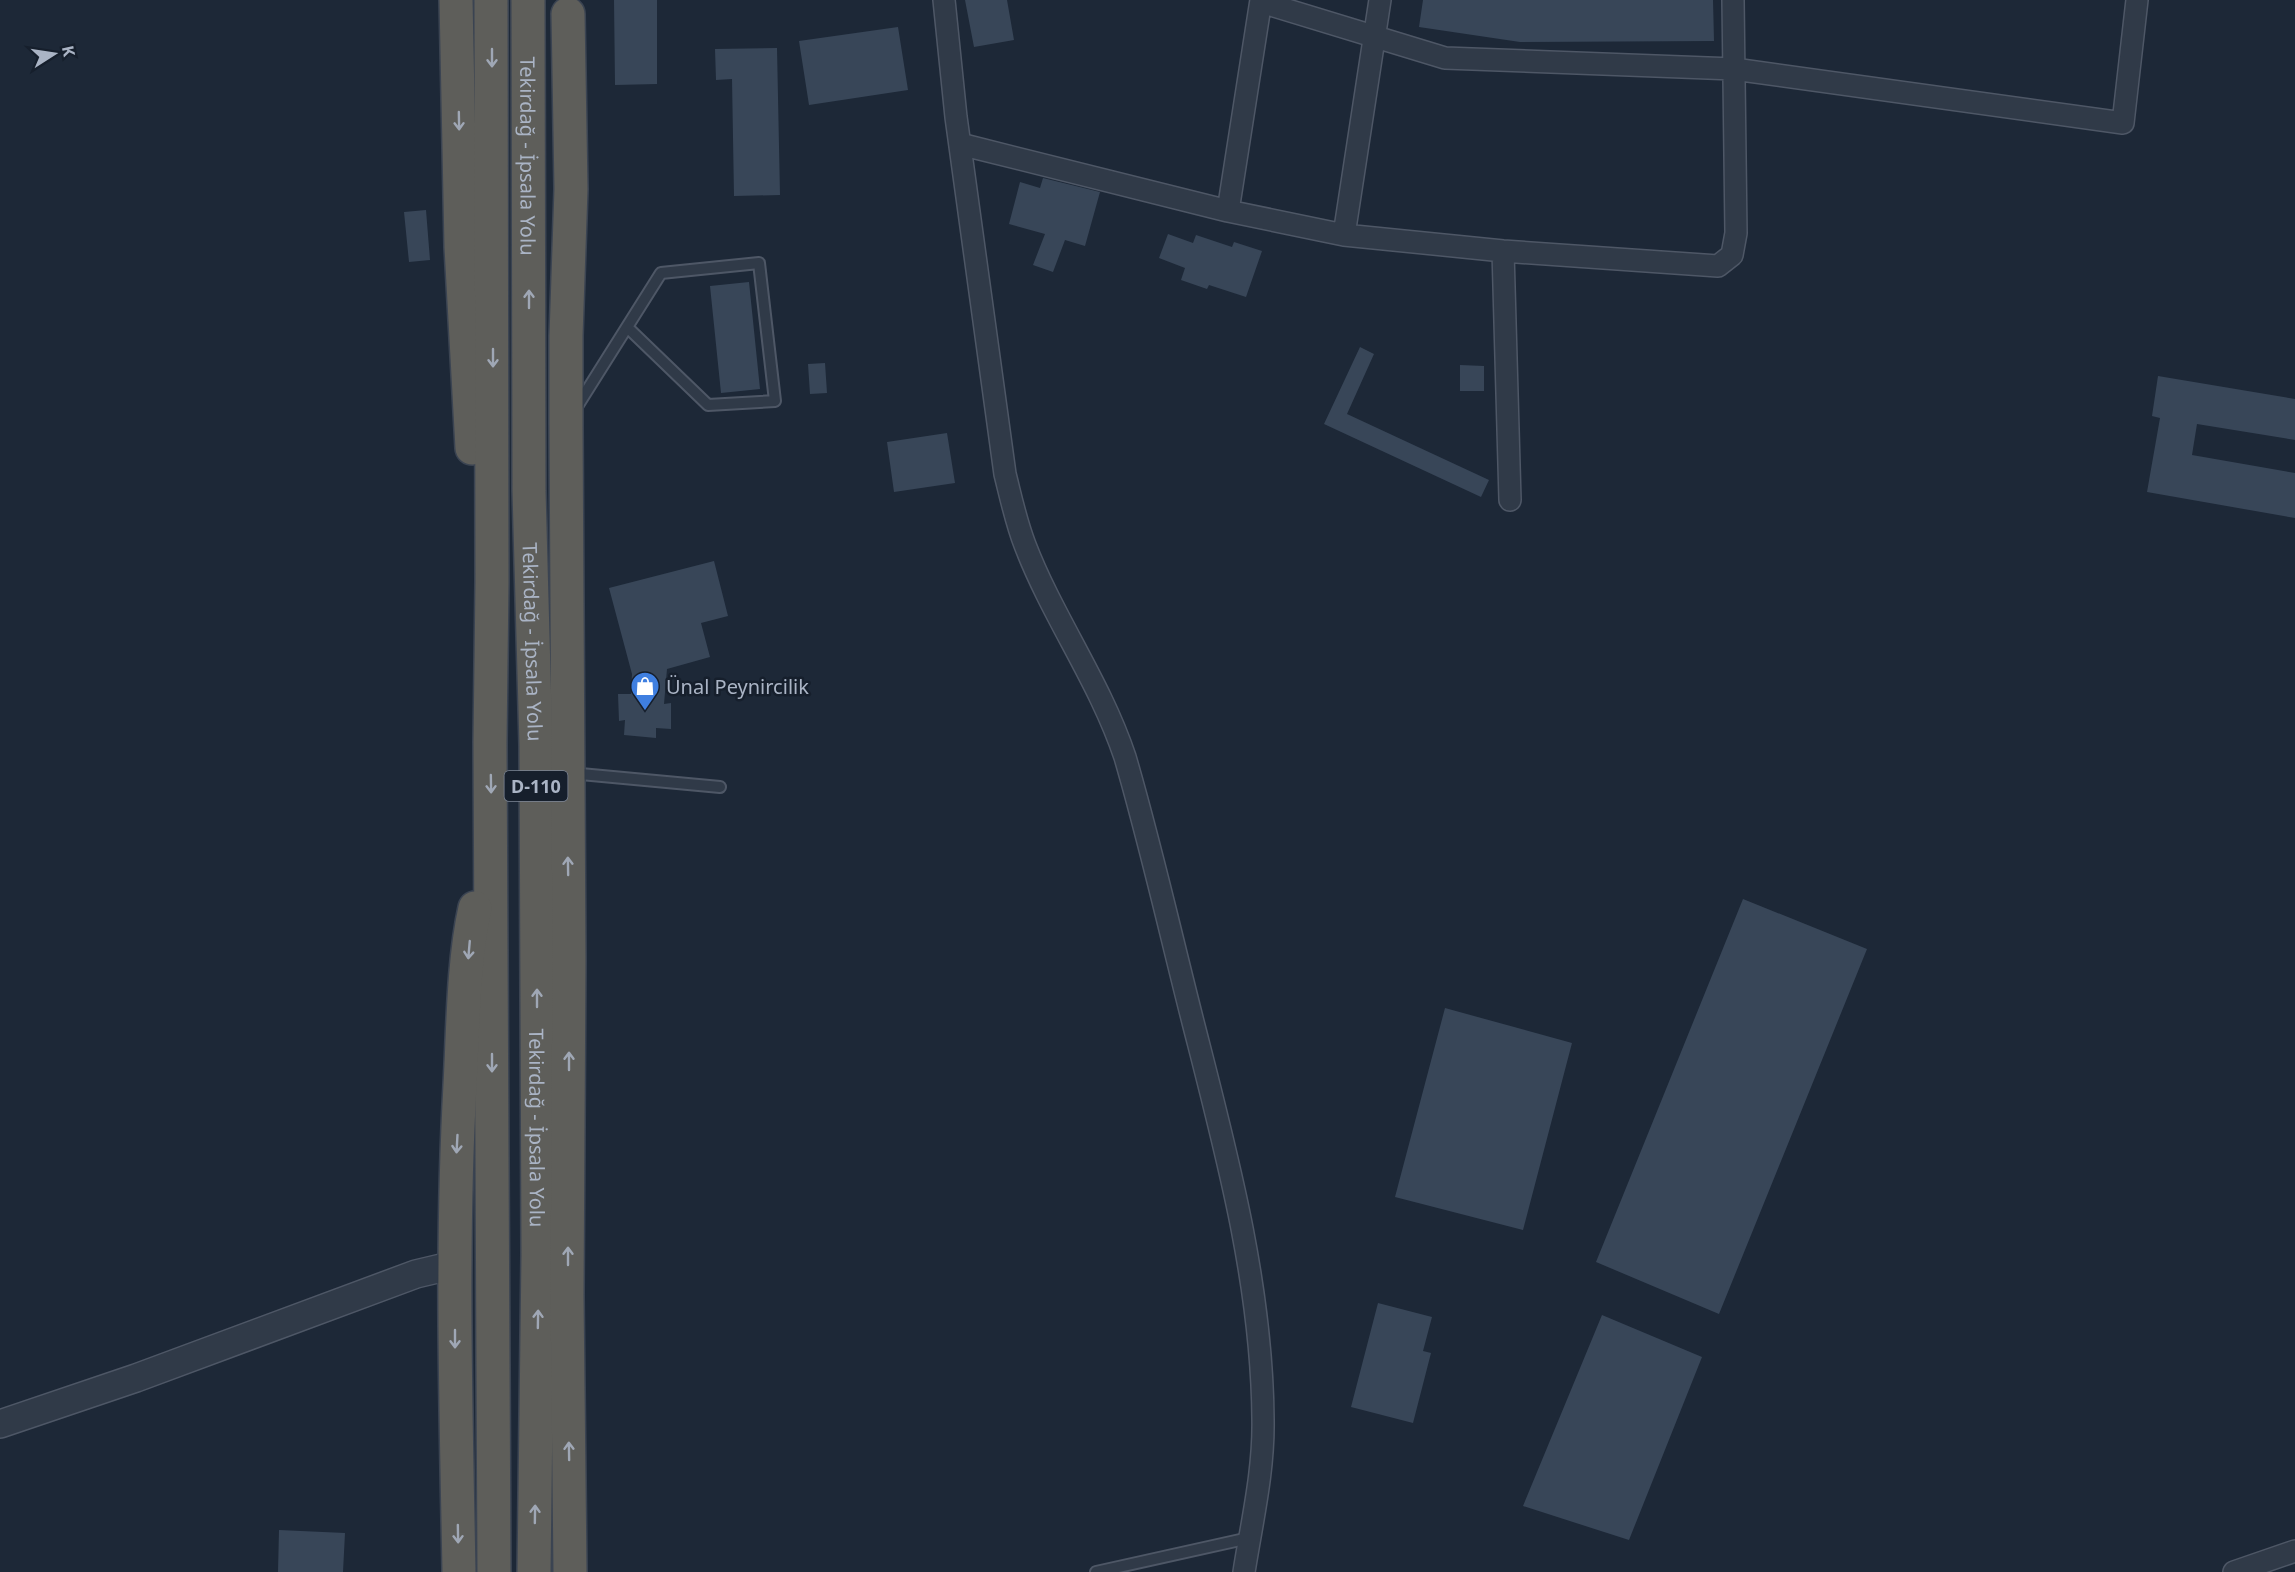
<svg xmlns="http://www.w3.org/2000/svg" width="2295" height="1572" font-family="'Noto Sans',sans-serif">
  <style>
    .building { fill: #384658 }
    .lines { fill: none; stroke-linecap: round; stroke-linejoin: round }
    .service-casing { stroke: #4e5766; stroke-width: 14 }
    .minor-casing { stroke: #4e5766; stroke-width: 24 }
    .tertiary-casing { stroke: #4e5766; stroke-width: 30 }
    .trunk-casing { stroke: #3b4452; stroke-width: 36 }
    .service { stroke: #303a48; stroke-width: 10 }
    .minor { stroke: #303a48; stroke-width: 21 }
    .tertiary { stroke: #303a48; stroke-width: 27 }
    .trunk { stroke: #5e5e5a; stroke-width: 33 }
    .oneway { stroke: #9fa7b5 }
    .labels { text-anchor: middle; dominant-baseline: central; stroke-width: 5; stroke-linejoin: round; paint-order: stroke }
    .shield { fill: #161f2c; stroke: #7e8797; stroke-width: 1.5 }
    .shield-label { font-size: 18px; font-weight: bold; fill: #aab4c5 }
    .street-label { font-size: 20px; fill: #aab4c5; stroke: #161f2c }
    .poi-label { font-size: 20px; fill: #aab4c5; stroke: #161f2c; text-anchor: start }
  </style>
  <rect width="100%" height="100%" fill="#1d2837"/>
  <path class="building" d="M614,0H657V84L615,85Z
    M965,0H1007L1014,40L974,47Z
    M1423,0H1713L1714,41L1520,42L1419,27Z
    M898,27L908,90L809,105L799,41Z
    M777,48L780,195L734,196L732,79L716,80L715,49Z
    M1043,178L1100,192L1085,246L1065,240L1053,272L1033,265L1045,234L1009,224L1020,182L1040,188Z
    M426,210L430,260L409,262L404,212Z
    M1168,234L1193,243L1196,235L1232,247L1234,242L1262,251L1246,297L1209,285L1207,289L1181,280L1185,268L1159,258Z
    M749,282L760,389L721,393L710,286Z
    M1360,347L1374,354L1347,414L1489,480L1481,497L1324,424Z
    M825,363L827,393L810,394L808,364Z
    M1460,365L1484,366V391H1460Z
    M2158,376L2295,399V440L2197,424L2192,455L2295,473V518L2147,492L2160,418L2152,416Z
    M947,433L955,483L894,492L887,442Z
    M714,561L728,616L701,623L710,657L667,669L664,704L671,703V729L656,728V738L624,735L625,720L619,721L618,694H631L632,674L609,588Z
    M1743,899L1867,949L1719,1314L1596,1262Z
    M1445,1008L1572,1043L1523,1230L1395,1197Z
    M1378,1303L1432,1317L1423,1351L1431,1353L1413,1423L1351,1407Z
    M1602,1315L1702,1357L1629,1540L1523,1506Z
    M279,1530L345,1533L343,1572H278Z"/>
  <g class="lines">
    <g class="service-casing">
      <path id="service" d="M576,408L661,273L759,263L775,401L708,405L627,327
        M570,773L720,787
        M1096,1572L1249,1538"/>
    </g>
    <g class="minor-casing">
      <path id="minor" d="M944,0L956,117L1005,474C1011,498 1016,522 1025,545C1053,618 1100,682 1125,757C1151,846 1171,936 1194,1026C1227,1155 1262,1285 1263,1419C1264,1471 1252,1521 1244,1572
        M1261,2L1445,58L1734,69L2123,123L2137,0
        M960,144L1228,211L1344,235L1503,251L1718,266L1732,255L1736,233L1733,0
        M1228,211L1261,0
        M1344,235L1380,0
        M1503,251L1510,500
        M2234,1572L2295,1551"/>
    </g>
    <g class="tertiary-casing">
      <path id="tertiary" d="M0,1424L136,1378L416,1274L454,1265"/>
    </g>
    <g class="trunk-casing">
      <g id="trunk">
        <path d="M456,0L461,247L472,448"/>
        <path d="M491,0L492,582L490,742L494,1572"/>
        <path id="s1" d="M528,0L529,491L536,745L538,1255L534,1572"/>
        <path d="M568,14L571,189L566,336V424L569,960L567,1295L570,1572"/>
        <path d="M459,1572C456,1410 451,1248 460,1085C463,1030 463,962 475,908"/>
      </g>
    </g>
    <use href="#service" class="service"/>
    <use href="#minor" class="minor"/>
    <use href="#tertiary" class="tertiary"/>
    <use href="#trunk" class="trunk"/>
  </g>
  <defs><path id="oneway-shaft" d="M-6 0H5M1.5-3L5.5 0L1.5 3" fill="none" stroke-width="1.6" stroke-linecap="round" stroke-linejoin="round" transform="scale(1.5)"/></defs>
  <g class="oneway">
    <use href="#oneway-shaft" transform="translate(492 58) rotate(90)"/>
    <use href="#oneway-shaft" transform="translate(459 121) rotate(89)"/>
    <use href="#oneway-shaft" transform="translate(529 299) rotate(-90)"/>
    <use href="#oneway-shaft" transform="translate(493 358) rotate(90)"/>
    <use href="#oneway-shaft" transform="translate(491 784) rotate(89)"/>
    <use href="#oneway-shaft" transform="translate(568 866) rotate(-91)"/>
    <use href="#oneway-shaft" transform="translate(469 950) rotate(95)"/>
    <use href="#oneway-shaft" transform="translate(537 998) rotate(-90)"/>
    <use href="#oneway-shaft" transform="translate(569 1061) rotate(-90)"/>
    <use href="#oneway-shaft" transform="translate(492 1063) rotate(90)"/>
    <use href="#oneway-shaft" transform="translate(457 1144) rotate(93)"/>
    <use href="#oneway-shaft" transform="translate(568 1256) rotate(-90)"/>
    <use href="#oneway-shaft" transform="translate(538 1319) rotate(-89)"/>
    <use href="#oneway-shaft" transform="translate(455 1339) rotate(90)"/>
    <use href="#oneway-shaft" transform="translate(569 1451) rotate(-91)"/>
    <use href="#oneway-shaft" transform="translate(535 1514) rotate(-89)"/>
    <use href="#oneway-shaft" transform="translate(458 1534) rotate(89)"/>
  </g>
  <defs>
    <g id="shop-pin" transform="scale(1.5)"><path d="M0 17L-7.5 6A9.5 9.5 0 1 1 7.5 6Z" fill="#3f7fe0" stroke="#161f2c"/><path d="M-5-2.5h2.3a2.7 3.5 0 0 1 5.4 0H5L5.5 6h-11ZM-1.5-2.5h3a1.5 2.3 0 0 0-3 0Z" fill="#fff"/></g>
  </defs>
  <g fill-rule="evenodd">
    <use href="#shop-pin" x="645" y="686"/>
  </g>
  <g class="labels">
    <rect class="shield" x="504.5" y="771" width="63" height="30" rx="4.5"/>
    <g class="shield-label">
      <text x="536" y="786">D-110</text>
    </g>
    <g class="street-label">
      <text stroke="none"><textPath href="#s1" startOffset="156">Tekirdağ - İpsala Yolu</textPath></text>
      <text stroke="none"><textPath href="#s1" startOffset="642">Tekirdağ - İpsala Yolu</textPath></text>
      <text stroke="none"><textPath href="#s1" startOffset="1128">Tekirdağ - İpsala Yolu</textPath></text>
    </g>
    <g class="poi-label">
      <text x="666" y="686">Ünal Peynircilik</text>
    </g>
  </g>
  <g transform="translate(54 54) rotate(78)" stroke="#161f2c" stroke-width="4.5" paint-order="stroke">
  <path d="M0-4.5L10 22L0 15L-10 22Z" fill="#aab4c5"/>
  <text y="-9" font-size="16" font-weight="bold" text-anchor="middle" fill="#aab4c5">K</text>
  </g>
</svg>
